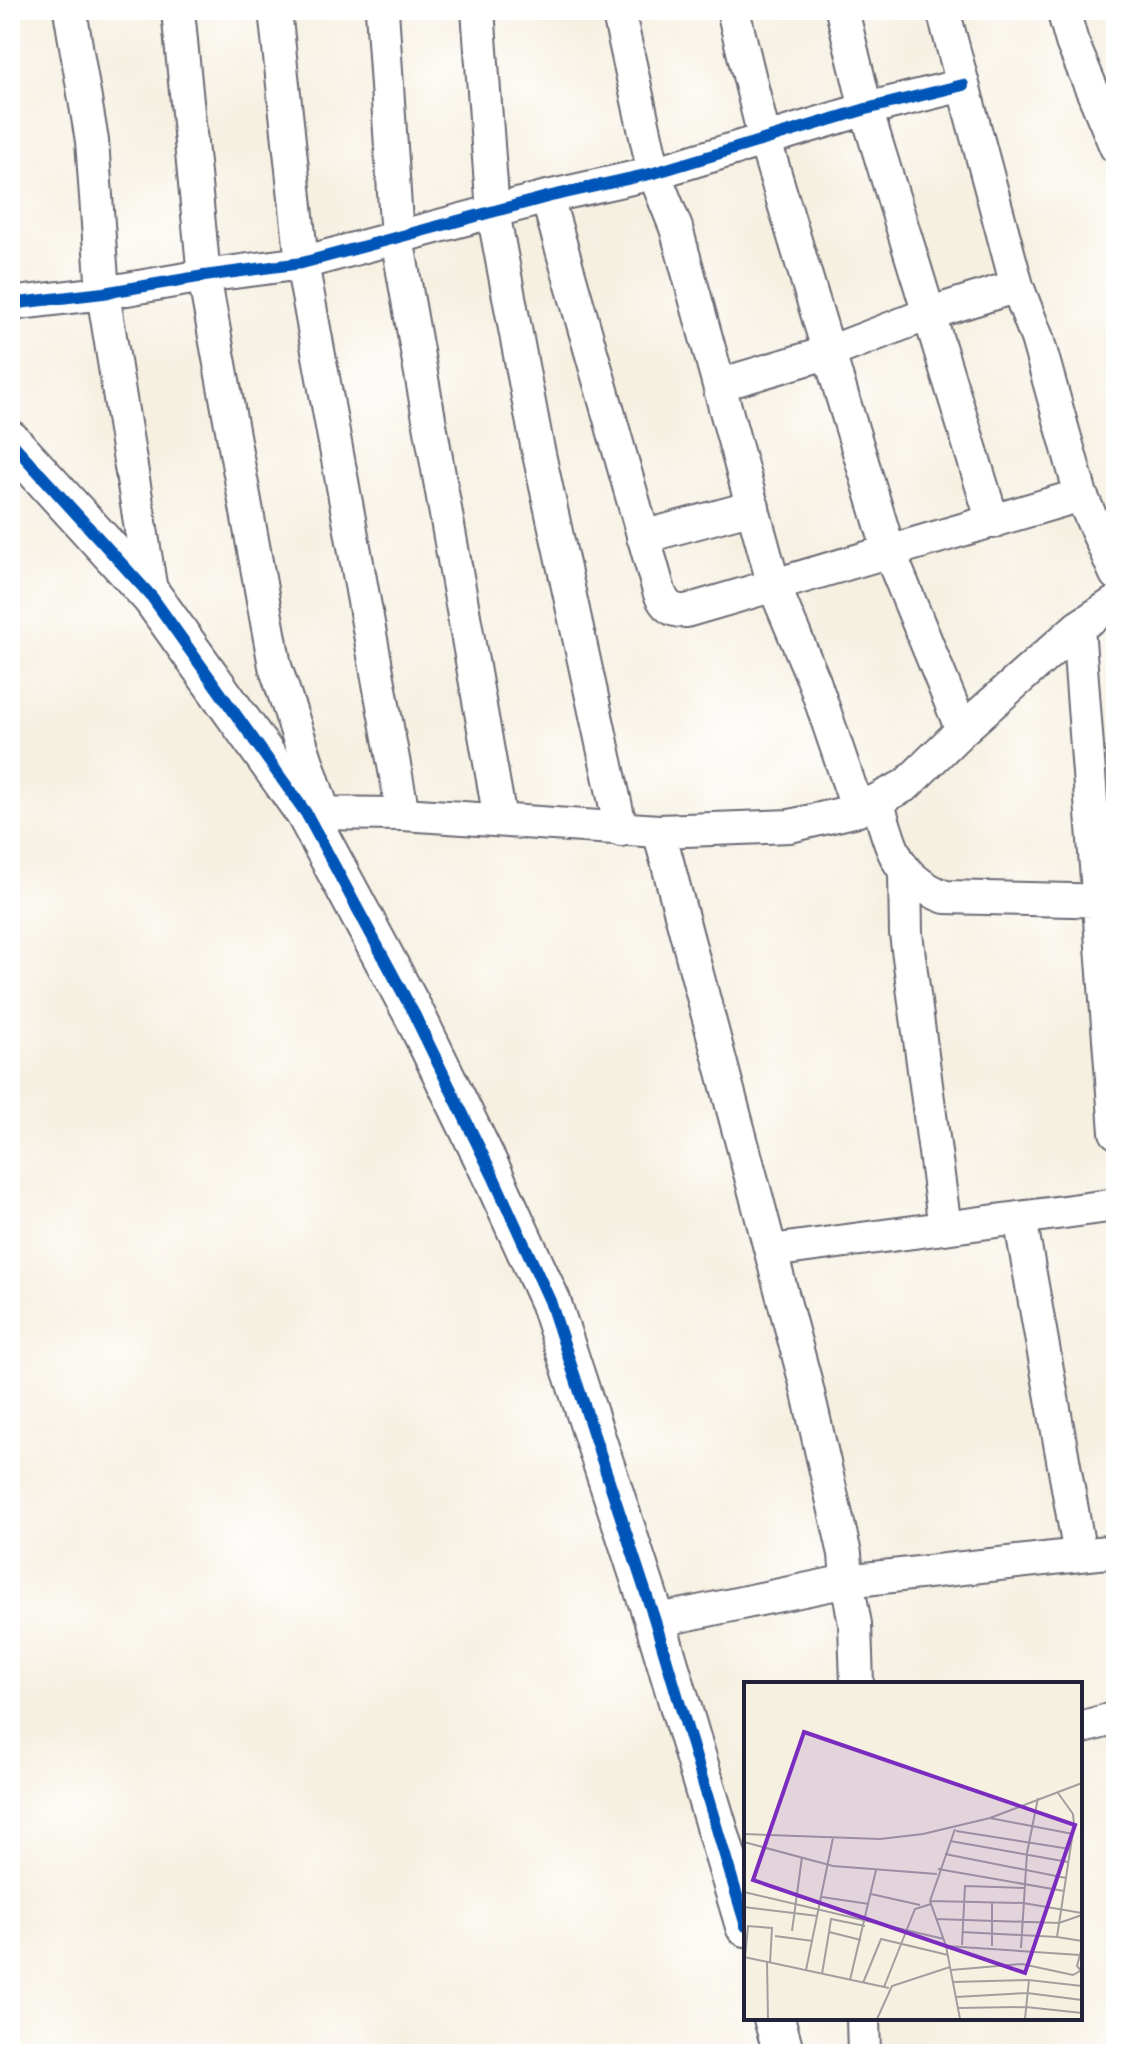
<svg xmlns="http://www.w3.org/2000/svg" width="1126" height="2064" font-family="'Patrick Hand',sans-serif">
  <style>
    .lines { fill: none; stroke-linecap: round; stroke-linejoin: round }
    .minor-casing { stroke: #6c6a75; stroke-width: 36 }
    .tertiary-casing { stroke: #6c6a75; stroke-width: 44 }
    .minor { stroke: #fff; stroke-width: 32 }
    .tertiary { stroke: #fff; stroke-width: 40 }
    .cycleway-casing { stroke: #fff; stroke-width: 17 }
    .cycleway { stroke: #0057b8; stroke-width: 12 }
    .inset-road { fill: none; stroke: #a19e9f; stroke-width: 2 }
    .view { fill: #7b2cbf; fill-opacity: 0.15; stroke: #7b2cbf; stroke-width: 4 }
    .inset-edge { fill: none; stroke: #22223b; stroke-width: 4 }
  </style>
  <rect width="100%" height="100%" fill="#fff"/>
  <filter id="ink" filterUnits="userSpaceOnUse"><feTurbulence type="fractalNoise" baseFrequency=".0125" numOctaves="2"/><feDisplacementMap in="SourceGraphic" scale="16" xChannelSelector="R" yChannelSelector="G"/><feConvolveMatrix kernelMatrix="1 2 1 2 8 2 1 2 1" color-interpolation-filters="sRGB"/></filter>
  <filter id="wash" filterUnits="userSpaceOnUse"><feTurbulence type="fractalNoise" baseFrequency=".006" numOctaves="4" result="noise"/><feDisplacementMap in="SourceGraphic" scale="32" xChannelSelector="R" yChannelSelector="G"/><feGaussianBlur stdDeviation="1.8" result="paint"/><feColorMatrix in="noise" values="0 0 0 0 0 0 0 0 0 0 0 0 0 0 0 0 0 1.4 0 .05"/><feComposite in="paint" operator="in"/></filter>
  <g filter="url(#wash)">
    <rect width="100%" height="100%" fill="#f6f0e1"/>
  </g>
  <g filter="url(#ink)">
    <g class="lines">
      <g class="minor-casing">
        <path id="minor" d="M70,10L92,141L103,293L152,597
          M178,10L204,276L275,666L324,813
          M275,10L302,263L403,814
          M382,10L397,238L500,819
          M478,10L493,212L537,445L621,830
          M618,10L654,173L676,228L774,586L814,681L858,810
          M733,10L765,141L889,551L962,730
          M842,10L866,109L993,522
          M943,10L1017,286L1037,338L1081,495L1116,574
          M1063,10L1072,42L1116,147
          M547,197L659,591C664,605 671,612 686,611L1081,495
          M10,304L103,293L204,276L302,263L547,197L654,173L866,109L963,85
          M719,385L830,352L928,314L1017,286
          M643,537L753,507
          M1078,627L1116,1132
          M877,801C892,848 895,878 945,897L1116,901
          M306,813L403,814L659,831L790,826L858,810L906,785L962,730L1078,627L1116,602
          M659,831L805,1380L845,1554L847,1581L855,1624L857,1684
          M905,874L906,934L945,1228
          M1020,1218L1080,1555
          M771,1251L1116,1205
          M655,1621L847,1581L1116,1551
          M1080,1728L1116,1718
          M863,2018L864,2054"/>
      </g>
      <g class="tertiary-casing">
        <path id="tertiary" d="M10,441L152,597L306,813L414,1014L493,1176L550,1301L655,1621L746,1926
          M774,2018L784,2054"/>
      </g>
      <use href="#minor" class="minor"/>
      <use href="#tertiary" class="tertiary"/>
      <g class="cycleway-casing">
        <path id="cycleway" d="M10,304L103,293L204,276L302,263L547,197L654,173L866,109L963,85
          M10,441L152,597L306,813L414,1014L493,1176L550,1301L655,1621L746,1926"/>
      </g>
      <use href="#cycleway" class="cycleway"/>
    </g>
  </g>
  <g transform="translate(744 1682)">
    <rect width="338" height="338" fill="#f6f0e1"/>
    <path class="inset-road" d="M246,136L329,152M211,147L186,219L202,264L216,337M212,149L326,167M0,152L136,157L179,152L246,136L338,101M206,159L324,180M0,160L89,184L193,192M201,172L322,196M194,187L320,209M0,210L200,257M127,212L176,223M78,215L125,222M186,219L279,221L338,231M0,225L74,234M192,237L315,241L338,233M48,249L58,175M85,250L87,237L121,244M218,250L313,255L330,143L329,132L314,111M31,254L69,259M313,255L338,259M218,263L221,204L281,206M202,264L336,273M248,264V220M338,265L333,284L338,290M277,266L283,171L294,116M0,275L145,306M1,275L4,244L28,246L26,281M23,280L24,337M62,288L89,156M207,288L278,282L329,293L336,289M78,292L85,250L117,258M106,298L132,188M209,300L285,298M119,301L137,257L204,273M140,305L171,227L187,222M212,315L283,311L338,318M214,326L282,325L338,331M133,337L148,304L206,285M281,337L285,298L338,304"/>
    <path class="view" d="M60,50L331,143L281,291L9,198Z"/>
    <rect width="338" height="338" class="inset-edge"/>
  </g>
  <rect width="1126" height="2064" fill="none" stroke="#fff" stroke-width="40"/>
</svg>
